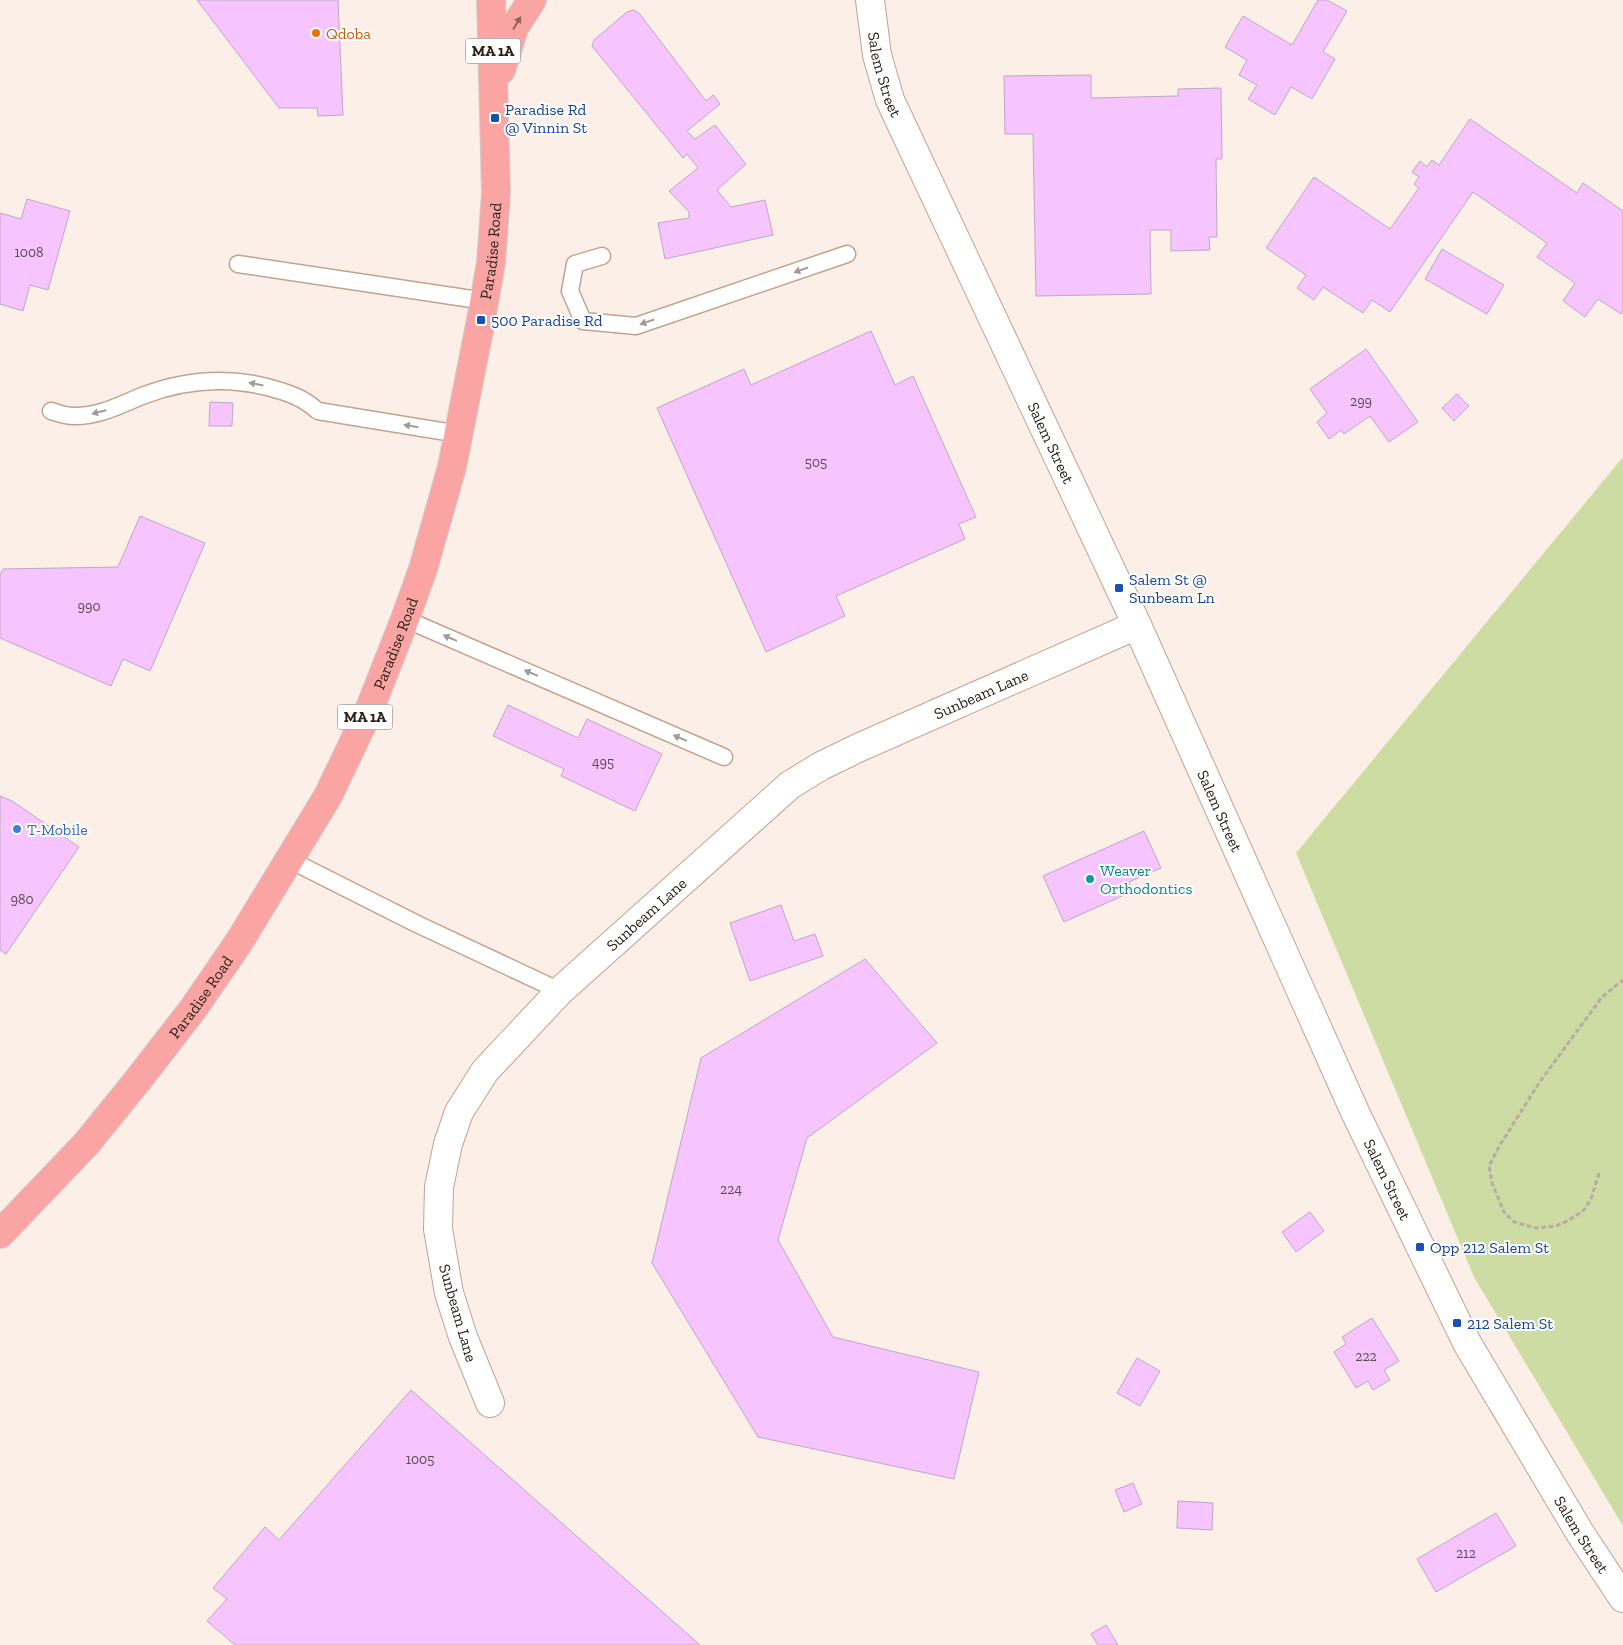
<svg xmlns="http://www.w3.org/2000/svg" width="1623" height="1645" font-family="'Zilla Slab',serif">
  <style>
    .green { fill: #ccdca2 }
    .building { fill: #f6c4fe; stroke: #bea8c2 }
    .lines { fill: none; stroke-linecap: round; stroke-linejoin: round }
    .lane-casing { stroke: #c0a391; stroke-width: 19 }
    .street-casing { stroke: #c0a391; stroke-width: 30 }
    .secondary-casing { stroke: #c0a391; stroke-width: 30 }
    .highway-casing { stroke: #d1cecd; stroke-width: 30 }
    .path { stroke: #b8aca5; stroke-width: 3; stroke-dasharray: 5 2.5; stroke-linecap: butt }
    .lane { stroke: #fff; stroke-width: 16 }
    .street { stroke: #fff; stroke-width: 28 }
    .secondary { stroke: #fff; stroke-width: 28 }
    .highway { stroke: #faa5a3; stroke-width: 28 }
    .oneway { fill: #94635e }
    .oneway2 { fill: #a09b98 }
    .food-dot { fill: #e8710a; stroke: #fff; stroke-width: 2 }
    .transit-dot { fill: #1a4fb4; stroke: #fff; stroke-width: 2 }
    .shop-dot { fill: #3f7fe0; stroke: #fff; stroke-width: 2 }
    .culture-dot { fill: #0f9aa8; stroke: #fff; stroke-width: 2 }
    .labels { text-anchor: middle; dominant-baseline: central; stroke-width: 4; stroke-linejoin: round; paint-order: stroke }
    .number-label { font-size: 14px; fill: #5f4a53 }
    .shield { fill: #fff; stroke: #6c645f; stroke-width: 1 }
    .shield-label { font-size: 15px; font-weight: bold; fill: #2d211a }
    .food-label { font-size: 16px; fill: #c56008; stroke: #fff; text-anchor: start }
    .street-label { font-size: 16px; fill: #2d211a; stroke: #fff }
    .transit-label { font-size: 16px; fill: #164399; stroke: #fff; text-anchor: start }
    .shop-label { font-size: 16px; fill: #366cbe; stroke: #fff; text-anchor: start }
    .culture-label { font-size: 16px; fill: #0d838f; stroke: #fff; text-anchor: start }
  </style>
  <rect width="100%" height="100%" fill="#fcefe8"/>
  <path class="green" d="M1623,457V1526L1474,1277L1296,853Z"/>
  <path class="building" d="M197,0H338L343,115L318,116L317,108H279Z
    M1318,0H1327L1347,11L1323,52L1335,59L1312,99L1291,87L1275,115L1248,99L1257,85L1239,75L1247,60L1225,47L1243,16L1292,45Z
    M634,10L639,13L706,101L713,95L720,104L687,131L695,139L715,125L746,164L717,190L731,207L765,200L773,235L665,259L658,223L689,218V212L669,191L698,168L687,154L683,158L592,46L594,40L627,12Z
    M1091,75V98L1178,96V89L1221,88L1222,159H1216L1217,237H1209L1210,250L1171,251V230H1150L1151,294L1036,296L1033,134H1005L1004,76Z
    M1470,119L1577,193L1583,183L1623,211V311L1621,314L1598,299L1585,317L1563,301L1575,283L1537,257L1547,243L1473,192L1390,312L1372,300L1363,313L1323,287L1314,300L1297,288L1306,275L1266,248L1314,177L1390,229L1419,188L1414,184L1419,177L1412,172L1420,161L1427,167L1432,160L1439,165Z
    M27,199L70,211L48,290L30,285L23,311L0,304V213L21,219Z
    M1442,249L1504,285L1487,314L1425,279Z
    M871,331L895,385L913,376L976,517L959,524L965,539L836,596L845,616L766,652L657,408L744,369L751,385Z
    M1366,349L1418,422L1389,442L1370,416L1344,434L1341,430L1329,439L1317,422L1327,413L1310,389Z
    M1457,394L1469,406L1454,421L1442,408Z
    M210,402L233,403L232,426H209Z
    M140,516L205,543L150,671L123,659L111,686L0,638V575L3,569L118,567Z
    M508,705L578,738L587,719L662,754L635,811L561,776L564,769L493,736Z
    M0,796L12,801L79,847L6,954L0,950Z
    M1144,831L1161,868L1129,882L1133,891L1064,922L1043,876Z
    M781,905L794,941L815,934L823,956L750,981L730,923Z
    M865,959L937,1043L807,1138L778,1240L833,1337L979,1372L954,1479L758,1437L652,1263L701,1058Z
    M1310,1212L1324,1231L1296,1252L1282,1232Z
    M1372,1318L1399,1361L1384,1370L1390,1380L1373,1390L1368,1381L1356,1388L1334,1352L1346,1344L1342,1337Z
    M1137,1358L1160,1371L1140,1406L1117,1393Z
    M411,1390L700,1645H235L207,1621L227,1599L213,1588L265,1527L279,1540Z
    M1133,1483L1142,1504L1124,1512L1115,1490Z
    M1178,1501L1213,1503L1212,1530L1177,1528Z
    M1496,1513L1516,1546L1436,1592L1417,1559Z
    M1106,1625L1118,1645H1098L1091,1634Z"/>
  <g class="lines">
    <g class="lane-casing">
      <path id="lane" d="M602,256L575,264L570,291L583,321L636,326L847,254
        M238,264L485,301
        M51,411C58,413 66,416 73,416C98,417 120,405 142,396C188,378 235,376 281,391C287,393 293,395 299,398C306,401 312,406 318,411L459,434
        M405,619L724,757
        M290,860L417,924L560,991"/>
    </g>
    <g class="street-casing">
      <g id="street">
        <path id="s1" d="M490,1403L463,1337L449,1293L438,1229L439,1187L448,1144L459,1112L485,1071L560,991L790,785L821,766L858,748L1137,625"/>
      </g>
    </g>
    <g class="secondary-casing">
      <g id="secondary">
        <path id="s2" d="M870,0L877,55L890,100L1137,625L1355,1112L1467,1343L1580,1533L1623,1598"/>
      </g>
    </g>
    <g class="highway-casing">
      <g id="highway">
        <path d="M501,70L514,28L532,0"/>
        <path id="s3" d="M0,1234L87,1143L138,1080L193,1009L239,942L328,796L370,708L405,619L423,569L452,467L481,320L491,263L496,193L491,0"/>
      </g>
    </g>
    <path class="path" d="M1599,1173L1591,1199L1584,1210L1569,1220L1556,1226L1536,1228L1514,1222L1504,1212L1492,1183L1489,1166L1500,1145L1539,1083L1602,997L1623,980"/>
    <use href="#lane" class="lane"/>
    <use href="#street" class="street"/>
    <use href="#secondary" class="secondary"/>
    <use href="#highway" class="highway"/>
  </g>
  <defs><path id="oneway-solid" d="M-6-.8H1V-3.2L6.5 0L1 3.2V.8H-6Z" transform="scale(1.25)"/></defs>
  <use class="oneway" href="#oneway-solid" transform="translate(517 23) rotate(-59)"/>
  <g class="oneway2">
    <use href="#oneway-solid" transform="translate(801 270) rotate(161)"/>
    <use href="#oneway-solid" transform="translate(647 322) rotate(161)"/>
    <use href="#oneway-solid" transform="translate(256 384) rotate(-169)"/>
    <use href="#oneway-solid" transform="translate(99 412) rotate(166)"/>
    <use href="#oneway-solid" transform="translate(411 426) rotate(-171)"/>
    <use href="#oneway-solid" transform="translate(450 638) rotate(-157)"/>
    <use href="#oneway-solid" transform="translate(531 673) rotate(-157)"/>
    <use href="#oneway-solid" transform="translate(680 738) rotate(-157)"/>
  </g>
  <circle class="food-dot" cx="316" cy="33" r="5"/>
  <g class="transit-dot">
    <rect x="490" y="113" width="10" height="10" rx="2.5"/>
    <rect x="476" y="315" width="10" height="10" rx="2.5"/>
    <rect x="1114" y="583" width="10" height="10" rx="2.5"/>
    <rect x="1415" y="1242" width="10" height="10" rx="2.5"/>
    <rect x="1452" y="1318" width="10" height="10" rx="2.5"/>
  </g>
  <circle class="shop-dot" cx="17" cy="829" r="5"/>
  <circle class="culture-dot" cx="1090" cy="879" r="5"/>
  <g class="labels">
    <g class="number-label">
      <text x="29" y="252">1008</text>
      <text x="1361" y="401">299</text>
      <text x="816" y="462">505</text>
      <text x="89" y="606">990</text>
      <text x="603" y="762">495</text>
      <text x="22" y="899">980</text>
      <text x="731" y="1189">224</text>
      <text x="1366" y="1356">222</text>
      <text x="420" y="1459">1005</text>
      <text x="1466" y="1553">212</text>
    </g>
    <g class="shield">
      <rect x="465.5" y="38.5" width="55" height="25" rx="4"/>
      <rect x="337.5" y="704.5" width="55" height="25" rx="4"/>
    </g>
    <g class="shield-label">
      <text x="493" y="51">MA 1A</text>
      <text x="365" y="717">MA 1A</text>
    </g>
    <g class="food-label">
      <text x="326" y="33">Qdoba</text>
    </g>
    <g class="street-label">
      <text stroke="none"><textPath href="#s2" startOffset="76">Salem Street</textPath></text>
      <text stroke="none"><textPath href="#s3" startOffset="1121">Paradise Road</textPath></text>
      <text stroke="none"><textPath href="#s2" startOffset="481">Salem Street</textPath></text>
      <text stroke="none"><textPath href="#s3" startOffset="716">Paradise Road</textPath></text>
      <text stroke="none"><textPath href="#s1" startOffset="981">Sunbeam Lane</textPath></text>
      <text stroke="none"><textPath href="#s2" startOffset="886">Salem Street</textPath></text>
      <text stroke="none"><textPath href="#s1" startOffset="576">Sunbeam Lane</textPath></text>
      <text stroke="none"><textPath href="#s3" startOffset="311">Paradise Road</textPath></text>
      <text stroke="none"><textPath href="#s2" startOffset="1291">Salem Street</textPath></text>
      <text transform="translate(458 1313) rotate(74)">Sunbeam Lane</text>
      <text stroke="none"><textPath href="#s2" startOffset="1696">Salem Street</textPath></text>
    </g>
    <g class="transit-label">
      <text x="505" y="109">Paradise Rd<tspan x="505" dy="18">@ Vinnin St</tspan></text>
      <text x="491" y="320">500 Paradise Rd</text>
      <text x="1129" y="579">Salem St @<tspan x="1129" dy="18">Sunbeam Ln</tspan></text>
      <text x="1430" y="1247">Opp 212 Salem St</text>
      <text x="1467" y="1323">212 Salem St</text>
    </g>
    <g class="shop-label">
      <text x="27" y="829">T-Mobile</text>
    </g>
    <g class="culture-label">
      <text x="1100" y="870">Weaver<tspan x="1100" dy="18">Orthodontics</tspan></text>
    </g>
  </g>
</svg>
